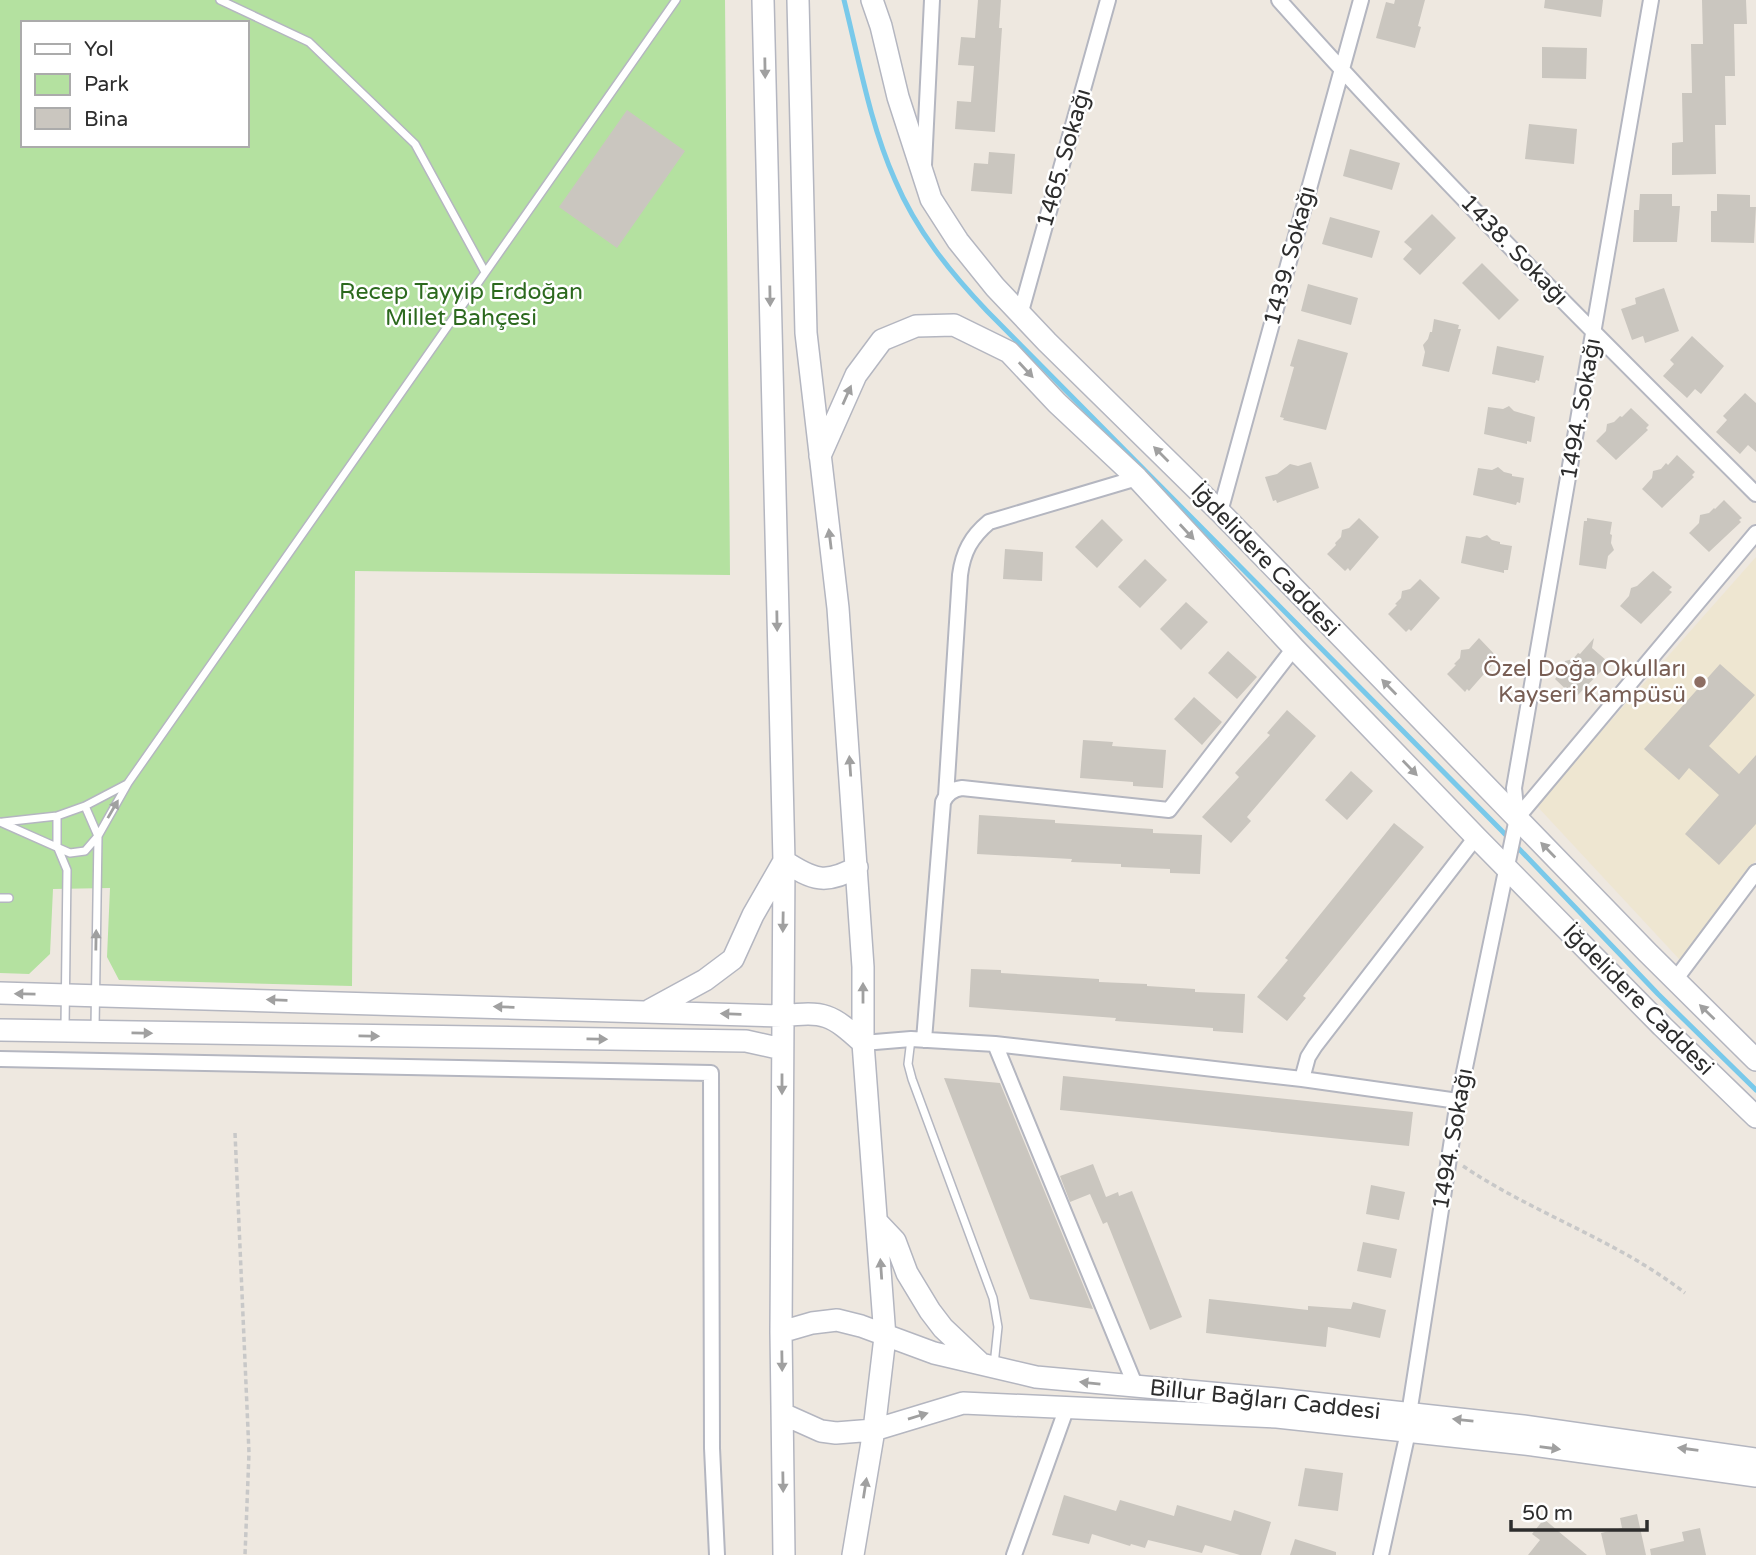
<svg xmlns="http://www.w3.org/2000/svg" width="1756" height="1555" font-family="'Varela Round',sans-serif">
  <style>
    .education { fill: #eee6d1 }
    .green { fill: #b4e1a0; fill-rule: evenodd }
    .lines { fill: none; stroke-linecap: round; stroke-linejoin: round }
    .stream { stroke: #79c9ea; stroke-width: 5 }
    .building { fill: #cac6bf }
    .lane-casing { stroke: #b4b6c0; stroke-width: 10 }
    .street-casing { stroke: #b4b6c0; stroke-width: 18 }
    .secondary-casing { stroke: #b4b6c0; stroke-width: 24 }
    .path { stroke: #c8c8c8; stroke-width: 3.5; stroke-dasharray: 5 3.5; stroke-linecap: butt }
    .lane { stroke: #fff; stroke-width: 7 }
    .street { stroke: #fff; stroke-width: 14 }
    .secondary { stroke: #fff; stroke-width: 21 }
    .oneway { fill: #a0a0a0 }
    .education-dot { fill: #8d6e63; stroke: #fff; stroke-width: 2.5 }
    .labels { text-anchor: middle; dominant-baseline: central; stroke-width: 5; stroke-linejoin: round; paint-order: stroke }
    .street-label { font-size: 23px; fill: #2d2d2d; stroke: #fff }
    .park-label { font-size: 23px; fill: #2c691e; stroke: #fff }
    .education-label { font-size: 23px; fill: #785e54; stroke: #fff; text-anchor: end }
  </style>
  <rect width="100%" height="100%" fill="#eee8e0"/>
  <path class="education" d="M1756,557V860L1680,960L1536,805Z"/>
  <path class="green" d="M0,0H725L730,575L355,571L352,986L119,980L107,957L110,888L53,889L50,954L29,974L0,973ZM23,23H247V145H23Z"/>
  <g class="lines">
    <path class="stream" d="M844,0C859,60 870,124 895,180C916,230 950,272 987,311L1502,831L1658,994L1756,1090"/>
  </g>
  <path class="building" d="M978,0H1001L999,28H1002L995,132L955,129L957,101L971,102L974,66L958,65L961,37L975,38Z
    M1395,0H1425L1418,26L1421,27L1415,48L1376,38L1386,2L1394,4Z
    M1545,0H1603L1601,17L1544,8Z
    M1702,0H1746L1747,24H1734L1735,76H1725L1726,125H1715L1716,174L1672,175V143L1683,142L1682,93H1692L1691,44H1703Z
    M1542,47L1587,48L1586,79L1542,78Z
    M627,110L685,151L617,248L559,207Z
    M1529,124L1577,129L1574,164L1525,159Z
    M1350,149L1400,163L1392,190L1343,176Z
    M989,152L1015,154L1012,194L971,191L974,163L988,164Z
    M1640,194H1672V206H1680L1677,242H1633L1634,210H1639Z
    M1717,194L1750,195V207H1756L1754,243L1711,242V211H1717Z
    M1432,214L1456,238L1420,275L1403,259L1412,249L1404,242Z
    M1330,217L1380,231L1372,258L1322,244Z
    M1482,263L1519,300L1499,320L1462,283Z
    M1308,284L1358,298L1351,325L1301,311Z
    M1664,288L1679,331L1645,343L1643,336L1632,340L1621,309L1636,304L1635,298Z
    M1434,319L1459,325L1458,329H1461L1449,372L1422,366L1425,352L1423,345L1428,339L1430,332H1432Z
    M1692,336L1724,366L1701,394L1695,389L1687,398L1663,376L1674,364L1670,360Z
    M1298,339L1348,353L1326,430L1283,420L1284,418L1280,417L1294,367L1290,366Z
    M1497,346L1544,356L1539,381L1536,380L1535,383L1492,374Z
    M1745,393L1756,403V452L1748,445L1740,454L1716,432L1727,420L1723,416Z
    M1509,406L1514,411L1535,417L1531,442L1527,441V444L1484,434L1488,407L1503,409Z
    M1631,408L1649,425L1646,428L1648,430L1616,460L1596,441L1606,431L1607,424L1614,422L1620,416L1622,417Z
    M1677,455L1695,472L1692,475L1694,477L1662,508L1642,489L1652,478L1653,471L1661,469L1666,463L1668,465Z
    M1311,462L1319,488L1277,503L1276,500L1273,501L1265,477L1277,474L1290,464L1298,466Z
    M1498,467L1504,472L1512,474V476L1524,478L1520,503L1517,502L1516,505L1473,495L1478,468L1492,470Z
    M1724,500L1742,518L1739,520L1741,522L1709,552L1689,533L1699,523L1700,515L1709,513L1714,508L1715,509Z
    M1359,518L1379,537L1350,571L1348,568L1345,571L1327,554L1336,545L1335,543L1341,537L1342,530L1349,528Z
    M1587,518L1612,522L1610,534L1612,535L1611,543L1614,550L1608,556L1606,569L1579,565L1584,521H1587Z
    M1102,519L1123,540L1097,568L1075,547Z
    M1487,535L1492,540L1500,542V544L1512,546L1508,570H1504V573L1461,563L1466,536L1480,538Z
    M1005,549L1043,552L1042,581L1003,579Z
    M1145,559L1167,580L1140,608L1118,587Z
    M1653,571L1672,587L1669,590L1672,592L1641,624L1620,606L1629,596L1631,588L1637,586Z
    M1420,579L1440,598L1411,631L1409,629L1406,632L1388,614L1397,605L1395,604L1401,598L1402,591L1410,589Z
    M1186,602L1208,622L1181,650L1160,629Z
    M1479,638L1498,658L1469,691L1467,689L1465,692L1447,674L1456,665L1454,664L1460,658L1461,650L1469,649Z
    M1594,638L1592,648L1607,661L1604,664L1606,666L1575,698L1555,679L1564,668L1565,661L1573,659L1578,653L1580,654Z
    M1228,651L1257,677L1237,699L1208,673Z
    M1720,664L1755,695L1709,746L1739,774L1756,755V824L1719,865L1685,834L1719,795L1689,768L1679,780L1644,749Z
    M1194,697L1222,722L1202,745L1174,719Z
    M1287,710L1316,736L1247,817L1251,821L1231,843L1202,817L1239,777L1235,773L1270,735L1267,733Z
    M1083,740L1113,742L1112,746L1166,750L1163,788L1133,786V782L1080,778Z
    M1351,771L1373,791L1347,820L1325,800Z
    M979,815L1055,820V823L1153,829V833L1202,835L1200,874L1170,873V869L1121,867V864L1071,862L1072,859L977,854Z
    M1394,823L1424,847L1303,996L1306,998L1287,1021L1257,997L1288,960L1285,958Z
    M971,969L1001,970V973L1099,979V982L1147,984V986L1195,989V992L1245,994L1243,1033L1213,1031V1028L1115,1021L1116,1018L969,1007Z
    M1063,1076L1413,1112L1409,1146L1060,1110Z
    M944,1078L1000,1083L1093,1309L1030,1299Z
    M1093,1164L1106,1197L1118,1192L1119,1196L1132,1191L1182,1317L1150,1330L1107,1222L1103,1224L1090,1194L1070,1202L1060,1176Z
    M1371,1185L1405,1192L1399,1220L1366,1214Z
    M1363,1242L1397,1249L1391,1278L1357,1271Z
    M1209,1299L1308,1310V1306L1351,1309L1353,1302L1386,1310L1380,1338L1328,1327L1326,1347L1206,1333Z
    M1305,1468L1343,1473L1338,1511L1298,1506Z
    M1064,1495L1116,1511L1120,1500L1174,1516L1177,1505L1231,1521L1234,1510L1271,1522L1261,1555H1240L1205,1545L1202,1553L1148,1540L1145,1548L1131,1544L1130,1546L1092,1534L1089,1544L1052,1535Z
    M1637,1514L1646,1555H1606L1601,1533L1622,1528L1620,1518Z
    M1544,1519L1564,1536L1587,1555H1528L1540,1540L1532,1534Z
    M1700,1528L1706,1555H1651L1650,1549L1684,1541L1682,1532Z
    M1295,1539L1336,1552V1555H1290Z"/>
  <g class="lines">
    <g class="lane-casing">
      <path id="lane" d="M220,0L309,42L415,144L485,272
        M85,806L98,836L95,1028
        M57,816V846L67,870L65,1027
        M0,822L70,853L85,851L98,836L128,783L676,0
        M3,822L57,816L85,806L127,784
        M0,898H9
        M911,1039L908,1064L912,1079L993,1298L998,1327L994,1365"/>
    </g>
    <g class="street-casing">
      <path id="street" d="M1279,0C1431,171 1594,333 1756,494
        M924,165L932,0
        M1020,315L1108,0
        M1220,512L1361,0
        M946,796L960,575C963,552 971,537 989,522L1137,478
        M1517,818L1514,788L1651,0
        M1675,980L1756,872
        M924,1040L943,802C947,793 953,789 962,788L1169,810L1294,648
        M863,1043L911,1039L995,1044L1302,1079L1458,1101
        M995,1044L1136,1387
        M0,1059L711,1073L712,1448L717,1555
        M1302,1079L1308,1057L1315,1046L1476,837
        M1409,1414L1458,1101L1517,818L1756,533
        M1014,1555L1067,1407
        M1381,1555L1408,1432"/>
    </g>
    <g class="secondary-casing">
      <path id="secondary" d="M763,0L784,861L781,1332L784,1555
        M798,0L806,333L838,608L863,967V1043L885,1337L874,1430L853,1555
        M872,0L881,26L898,97L931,199L958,241L995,287L1047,342L1220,512L1647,952L1756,1060
        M820,456L856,375L882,340L916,326L954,325L1009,352L1057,403L1137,478L1294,648L1476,837L1662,1026L1756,1117
        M0,993L782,1016C825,1011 831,1014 863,1043
        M650,1010L705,980L733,959L753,915L784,861C813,880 826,885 857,867
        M0,1030L746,1041L782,1049
        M878,1223L895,1241L907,1273L930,1311L943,1328L979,1362
        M781,1332L812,1323L837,1320L861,1326L934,1353L1036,1377L1277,1399L1523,1426L1756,1459
        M783,1414L821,1431L836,1433L874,1430L963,1403L1277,1417L1533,1445L1756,1476"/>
    </g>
    <path class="path" d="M235,1133L249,1453L245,1555
      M1463,1166C1534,1214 1617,1240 1685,1293"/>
    <use href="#lane" class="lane"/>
    <use href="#street" class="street"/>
    <use href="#secondary" class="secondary"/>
  </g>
  <defs><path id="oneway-solid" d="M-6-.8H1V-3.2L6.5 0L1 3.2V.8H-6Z" transform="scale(1.75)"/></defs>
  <g class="oneway">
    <use href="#oneway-solid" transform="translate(765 68) rotate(89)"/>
    <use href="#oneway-solid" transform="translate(770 296) rotate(89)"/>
    <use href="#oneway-solid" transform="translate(1026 370) rotate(47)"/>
    <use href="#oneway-solid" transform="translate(847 395) rotate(-66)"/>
    <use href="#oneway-solid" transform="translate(1161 454) rotate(-135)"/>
    <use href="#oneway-solid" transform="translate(1187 532) rotate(47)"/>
    <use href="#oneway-solid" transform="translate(830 539) rotate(-97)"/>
    <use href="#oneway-solid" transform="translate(777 621) rotate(89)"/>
    <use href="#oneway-solid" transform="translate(1389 687) rotate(-134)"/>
    <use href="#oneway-solid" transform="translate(850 766) rotate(-94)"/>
    <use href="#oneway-solid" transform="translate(1410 768) rotate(46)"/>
    <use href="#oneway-solid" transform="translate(113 809) rotate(-60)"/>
    <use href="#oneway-solid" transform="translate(1548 850) rotate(-134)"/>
    <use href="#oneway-solid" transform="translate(783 922) rotate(91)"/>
    <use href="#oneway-solid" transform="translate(96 940) rotate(-89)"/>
    <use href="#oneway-solid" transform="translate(863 993) rotate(-90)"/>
    <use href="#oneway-solid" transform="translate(25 994) rotate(-179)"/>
    <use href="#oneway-solid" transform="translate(277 1000) rotate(-178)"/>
    <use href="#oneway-solid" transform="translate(504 1007) rotate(-178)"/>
    <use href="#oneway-solid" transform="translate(1707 1012) rotate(-136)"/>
    <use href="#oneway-solid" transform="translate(731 1014) rotate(-178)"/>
    <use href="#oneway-solid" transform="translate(142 1033) rotate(1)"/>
    <use href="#oneway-solid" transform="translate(369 1036) rotate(1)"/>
    <use href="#oneway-solid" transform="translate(597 1039) rotate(1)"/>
    <use href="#oneway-solid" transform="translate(782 1084) rotate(90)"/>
    <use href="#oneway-solid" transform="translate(881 1269) rotate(-94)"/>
    <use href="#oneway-solid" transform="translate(782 1361) rotate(89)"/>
    <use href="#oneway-solid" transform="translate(1090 1383) rotate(-174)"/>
    <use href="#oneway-solid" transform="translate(918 1416) rotate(-17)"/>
    <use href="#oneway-solid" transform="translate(1463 1420) rotate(-174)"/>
    <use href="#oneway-solid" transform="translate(1550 1448) rotate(8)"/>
    <use href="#oneway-solid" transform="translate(1688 1449) rotate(-172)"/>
    <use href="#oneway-solid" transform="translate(783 1482) rotate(89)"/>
    <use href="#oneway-solid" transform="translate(865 1488) rotate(-81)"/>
  </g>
  <circle class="education-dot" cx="1700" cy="682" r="7"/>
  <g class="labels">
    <g class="street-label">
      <text transform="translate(1064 158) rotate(-74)">1465. Sokağı</text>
      <text transform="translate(1514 250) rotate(46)">1438. Sokağı</text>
      <text transform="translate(1290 256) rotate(-75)">1439. Sokağı</text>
      <text transform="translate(1581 409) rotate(-80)">1494. Sokağı</text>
      <text transform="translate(1265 560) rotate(46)">İğdelidere Caddesi</text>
      <text transform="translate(1638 1000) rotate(45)">İğdelidere Caddesi</text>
      <text transform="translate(1453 1139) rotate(-80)">1494. Sokağı</text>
      <text transform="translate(1265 1400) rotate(6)">Billur Bağları Caddesi</text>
    </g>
    <g class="park-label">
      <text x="461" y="292">Recep Tayyip Erdoğan<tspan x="461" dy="26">Millet Bahçesi</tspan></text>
    </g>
    <g class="education-label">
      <text x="1686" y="669">Özel Doğa Okulları<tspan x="1686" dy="26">Kayseri Kampüsü</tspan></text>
    </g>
  </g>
  <rect x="21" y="21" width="228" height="126" fill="#ffffff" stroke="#ababab" stroke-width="2"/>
  <rect x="35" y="44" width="35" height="10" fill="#ffffff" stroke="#ababab" stroke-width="2"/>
  <text x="84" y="56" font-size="21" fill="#2d2d2d">Yol</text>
  <rect x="35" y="74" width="35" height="21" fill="#b4e1a0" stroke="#ababab" stroke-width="2"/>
  <text x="84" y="91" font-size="21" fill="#2d2d2d">Park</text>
  <rect x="35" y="108" width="35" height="21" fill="#cac6bf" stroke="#ababab" stroke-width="2"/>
  <text x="84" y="126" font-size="21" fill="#2d2d2d">Bina</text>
  <path d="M1511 1520v10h136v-10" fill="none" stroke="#2d2d2d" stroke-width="3.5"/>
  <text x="1522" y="1520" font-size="21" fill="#2d2d2d" stroke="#ffffff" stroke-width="5" paint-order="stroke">50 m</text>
</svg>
